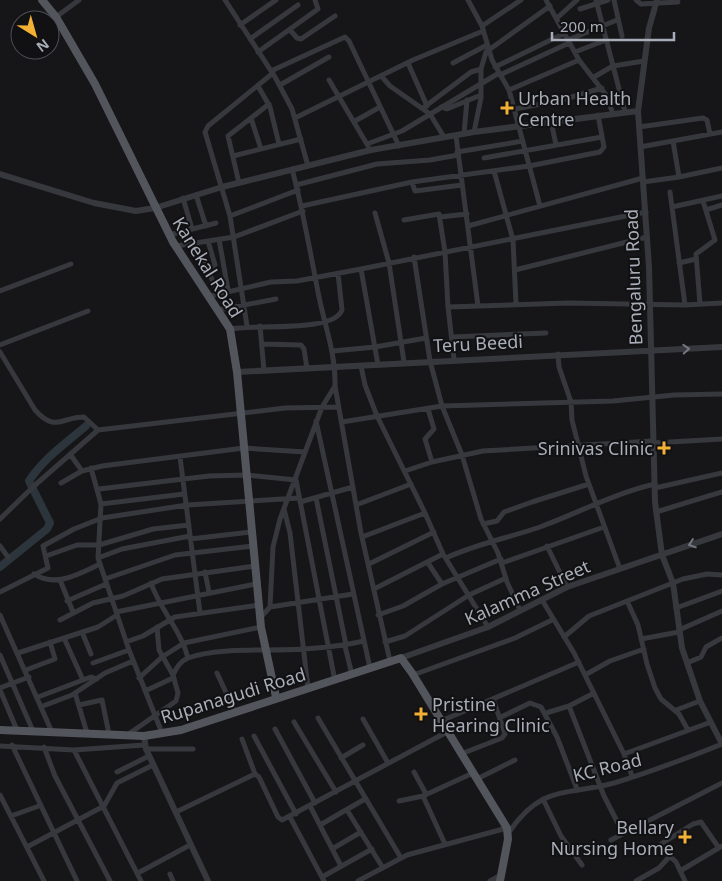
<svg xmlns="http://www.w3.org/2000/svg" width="722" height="881" font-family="'Noto Sans',sans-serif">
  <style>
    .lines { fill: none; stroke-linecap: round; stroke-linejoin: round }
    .river { stroke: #2c353c; stroke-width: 8 }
    .minor { stroke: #37383d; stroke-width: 5 }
    .tertiary { stroke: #37383d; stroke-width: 6 }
    .primary { stroke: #53555c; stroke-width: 8 }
    .oneway { stroke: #757881 }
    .poi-dot { fill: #f2b134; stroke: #111113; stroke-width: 2 }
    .labels { text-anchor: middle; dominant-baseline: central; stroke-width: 4; stroke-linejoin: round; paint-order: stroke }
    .poi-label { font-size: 18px; fill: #a8adb8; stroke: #111113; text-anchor: start }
    .street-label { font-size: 18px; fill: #a8adb8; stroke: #111113 }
  </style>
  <rect width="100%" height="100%" fill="#161618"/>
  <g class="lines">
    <path class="river" d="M0,567L47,529L50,523L29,481C43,459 66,443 86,426"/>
    <path class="minor" d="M225,0L275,77L292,109L308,166
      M468,0L482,26
      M521,0L482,26L492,60L509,90L540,206
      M546,0L579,60L606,95L613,114
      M596,0L625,112
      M614,0L622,36
      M636,0L641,4L678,2
      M580,9L608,0
      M56,17L79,0
      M557,18L577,0
      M240,25L276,0
      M290,30L297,38L301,39L335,16
      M250,39L298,5
      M568,40L617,20
      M258,52L318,9L315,0
      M575,52L606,40
      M408,63L427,106
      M453,63L487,45
      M495,67L565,33
      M271,71L345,37L349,41L399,146
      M500,75L569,43
      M382,77L390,86L430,114L444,137
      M594,77L613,66L644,61
      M329,80L368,146
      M280,85L329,57
      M258,86L270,107L279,144
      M509,90L579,60
      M441,107L447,109L481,95
      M423,108L471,72L481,69
      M515,109L562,100L602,88
      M251,118L261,149
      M295,118L413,60L483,31
      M355,121L380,107
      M551,121L556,145
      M639,127L703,118L707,120L710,134
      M474,132L481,98V69L486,52L550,6
      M464,134L467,100
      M456,136L478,306
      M367,144L402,131L499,73
      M640,147L722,132
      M457,152L523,141
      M233,156L301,139
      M484,158L602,137
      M292,169C303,210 310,251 318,292C324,324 336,353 335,386L361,533L390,661
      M494,171L513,240L516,304
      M679,177L722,168
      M412,182L415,191L462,185
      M643,182L679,177L673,141
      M239,183L228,136L269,104
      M296,185L377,164L430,160L458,155
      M670,192L685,305
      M196,195L206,226
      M183,198L192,229
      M302,206L412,182L529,166L600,152L604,147L598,115
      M672,207L722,196
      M706,210L722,205
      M375,213L389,263L404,362
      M230,216L298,190
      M440,217L467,214
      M404,220L439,214L445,252L448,307
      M468,226L643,178
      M169,235L216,223
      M219,239L228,290
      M208,241L215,265L209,269
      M196,243L218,293
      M176,246L234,237L303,211
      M414,257L430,361L442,406L462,455L481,519L498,553L507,582L520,610
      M679,263L696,259
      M361,269L378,365
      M515,270L647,237
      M0,291L71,264
      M210,296L271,282L297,281L361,269L646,212
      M700,304L696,254L715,240L703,201
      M218,310L276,299
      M247,326L230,216L205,132L208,126L273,73
      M260,326L264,371
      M230,329C252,324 334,333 342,310L338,273
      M452,337L546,333
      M262,344L301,345L304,349L307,369
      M0,345L88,311
      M333,351L375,347L426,338
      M0,352L35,410C56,433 61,417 84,417L98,430
      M558,354L559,367L571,402L572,420L586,476L620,569
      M454,359L448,307L568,303L685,305L722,303
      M361,366L365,385L377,416L425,513L443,554L488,627
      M428,409L434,429L425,439L432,462
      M316,421L370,668
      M342,422L442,406L613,401L674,395L722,394
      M653,443L722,439
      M70,454L82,471
      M180,457L200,613
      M91,468L101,504L98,558L129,650L162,733
      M405,471L432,462L483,451L653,441
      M61,483L82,471L102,466L244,448L305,452
      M655,488L722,473
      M99,489L209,476L247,475L296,480L335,681
      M316,498L346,645
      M300,502L353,487
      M101,504L184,494
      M356,505L411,484
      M284,509L290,533L308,688
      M656,512L722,492
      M0,519L34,486L98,430L285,408L338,407
      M483,524L497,521L504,512L532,502L589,484
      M362,537L425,513
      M190,539L251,532
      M0,546L8,557
      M547,546L567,587
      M46,556L77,545H99L153,529L189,525
      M98,558L122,549L190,536
      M446,558C476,544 508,538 540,527C578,513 615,493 655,484
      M428,563L442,584
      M502,563L604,527
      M369,564L434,532
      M205,572L209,592
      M34,574C55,588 79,574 100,564
      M105,579L175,555L253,546
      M60,580L73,612
      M151,583C160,610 181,630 188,658
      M374,589L443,554
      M0,592L48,568L43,546L74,529L102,518L187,505L299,498
      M542,600L574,653L624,754L632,776
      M67,601L106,584
      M628,603L638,625L647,664L655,688L661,699L679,714L688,730
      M270,607L353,594
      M676,608L722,591
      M116,612L256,584
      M0,615L52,732
      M378,615L403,606L442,584L501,559
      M261,617L270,607L273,547L280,519L322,407L335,386
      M60,620L93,603L123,596L162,579L255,566
      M157,627L159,650L173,675
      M679,630L722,611
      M82,632L91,654
      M564,637L589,616L683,579L707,574L722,575
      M64,638L83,680
      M641,639L679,632
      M126,642L143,636L175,617L259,605
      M385,642L405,636L469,595L506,578
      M345,646L352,675
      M18,653L98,627L117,615
      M0,655L33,731
      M93,663L129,650
      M687,663L701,657L706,647L722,638
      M26,670L55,659L50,642
      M217,673L235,712
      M413,675L515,638L552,620
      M585,675L610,661L644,649
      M139,678L162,657L184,643L261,627
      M0,688L29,677
      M0,690L17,730
      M145,691L173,678
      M75,693L87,733
      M38,697L91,677L97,679
      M79,705L102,700L109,734
      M43,706L72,695L105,673L133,661
      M569,706L604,796L623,833
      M676,710L700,701
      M546,713L569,706L594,693
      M501,717L530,703L541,707L557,737L577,789
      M318,718L401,858
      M363,719L388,763
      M441,721L579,662
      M294,722L336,792
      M275,729L315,803
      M130,733L176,701L178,693L173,675C176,668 181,661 188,658C210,650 245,650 268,650C300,650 332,648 364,641
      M254,736L296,814
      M242,739L255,774
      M12,745L77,881
      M0,746L74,750L144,745
      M44,747L55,776L110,881
      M146,749H193
      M74,750L141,881
      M461,754L502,738L505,734L493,699
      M624,754L711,722
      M341,758L363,745
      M117,772L149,756
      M414,772L426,794
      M477,779L515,760
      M0,795L44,881
      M423,796L445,844
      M543,799L561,836L582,865
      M399,801L423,796L473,773
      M310,806L341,866
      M347,810L383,868
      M176,812L255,774L259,777L278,817L282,820L447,732
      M11,816L39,806
      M290,817L324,881
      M320,825L365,799
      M509,832C542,784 566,796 614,783C651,772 687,758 722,744
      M611,840L722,783
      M27,847L104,806L117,783L153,765
      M332,849L361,832
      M680,871L722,846
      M138,873L190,845
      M170,874L173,881
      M322,877L372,849
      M358,881L407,855L507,828
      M490,881L501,875
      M636,881L659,868L670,856
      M685,881L676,862L661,848V844L693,824L701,822L719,848"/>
    <path class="tertiary" d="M657,0L649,28L638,111L649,267L655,502L662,555L673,583L682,648L700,701L722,744
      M0,174L94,203L136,211L155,208L222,187L371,150L474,132L638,111
      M237,372L722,347
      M401,658L488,627L567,587L722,534
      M144,736L146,749L208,881"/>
    <path class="primary" d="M42,0L56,17L95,84L173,242L230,329L237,372L261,627L276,697
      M0,730L144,736L181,730L401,658L412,673L507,828L508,839L500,881"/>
  </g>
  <defs><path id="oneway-chevron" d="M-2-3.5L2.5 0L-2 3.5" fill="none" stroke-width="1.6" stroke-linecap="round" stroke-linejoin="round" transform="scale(1.25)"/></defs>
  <g class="oneway">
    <use href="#oneway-chevron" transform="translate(686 349) rotate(-3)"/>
    <use href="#oneway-chevron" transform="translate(692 544) rotate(161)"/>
  </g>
  <g class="poi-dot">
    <path d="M504.5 100.5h5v5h5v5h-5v5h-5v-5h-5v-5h5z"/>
    <path d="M661.5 440.5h5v5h5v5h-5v5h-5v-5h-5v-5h5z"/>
    <path d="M418.5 706.5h5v5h5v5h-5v5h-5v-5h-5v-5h5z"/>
    <path d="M682.5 829.5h5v5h5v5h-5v5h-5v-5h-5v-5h5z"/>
  </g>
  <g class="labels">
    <g class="poi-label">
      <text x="518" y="98">Urban Health<tspan x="518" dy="21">Centre</tspan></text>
      <text x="653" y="448" text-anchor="end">Srinivas Clinic</text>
      <text x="432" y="704">Pristine<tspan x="432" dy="21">Hearing Clinic</tspan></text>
      <text x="674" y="827" text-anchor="end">Bellary<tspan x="674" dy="21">Nursing Home</tspan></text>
    </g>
    <g class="street-label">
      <text transform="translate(208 267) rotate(58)">Kanekal Road</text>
      <text transform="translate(633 277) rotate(-92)">Bengaluru Road</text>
      <text transform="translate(478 343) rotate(-3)">Teru Beedi</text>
      <text transform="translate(527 592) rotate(-24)">Kalamma Street</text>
      <text transform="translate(233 695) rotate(-17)">Rupanagudi Road</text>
      <text transform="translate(607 767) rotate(-14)">KC Road</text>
    </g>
  </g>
  <g transform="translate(35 35) rotate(143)"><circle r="24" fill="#111113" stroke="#4d4f55"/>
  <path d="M0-4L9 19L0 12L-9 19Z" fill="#f2b134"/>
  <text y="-8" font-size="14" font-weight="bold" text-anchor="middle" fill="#a8adb8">N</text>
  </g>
  <path d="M552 32v8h122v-8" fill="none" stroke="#a8adb8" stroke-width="2.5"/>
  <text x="560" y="32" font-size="15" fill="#a8adb8" stroke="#111113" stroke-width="4" paint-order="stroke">200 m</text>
</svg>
